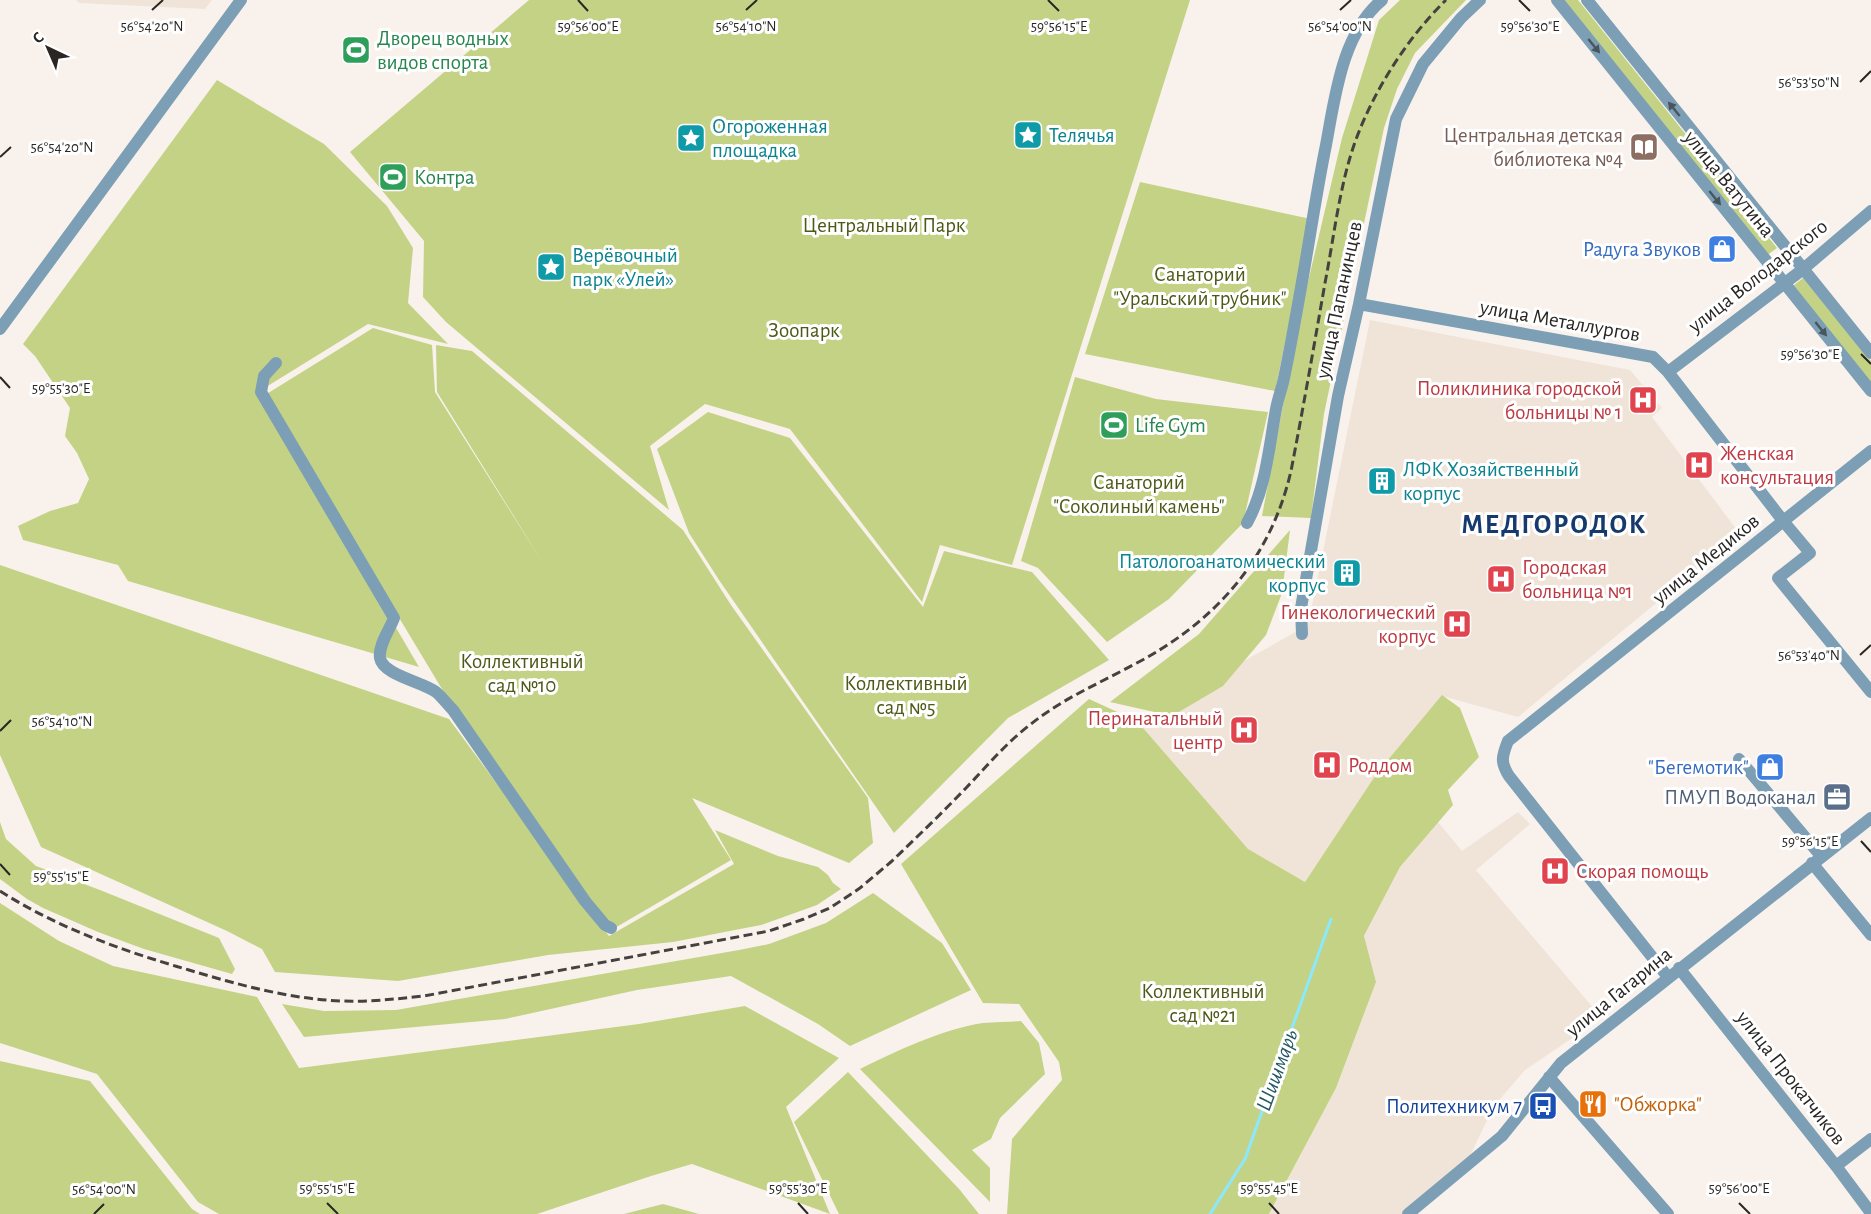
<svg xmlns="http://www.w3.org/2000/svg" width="1871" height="1214" font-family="'Alegreya Sans',sans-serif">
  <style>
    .built { fill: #f0e4d8 }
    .green { fill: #c4d286 }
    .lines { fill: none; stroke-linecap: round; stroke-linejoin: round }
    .stream { stroke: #8ce8fd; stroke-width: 3 }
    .minor { stroke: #7c9fb6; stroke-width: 12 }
    .rail { stroke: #45413f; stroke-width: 3; stroke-dasharray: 9 4.5; stroke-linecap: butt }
    .oneway { fill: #4a565e }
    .ticks { fill: none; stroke: #292624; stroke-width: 2 }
    .labels { text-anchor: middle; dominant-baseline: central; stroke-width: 6; stroke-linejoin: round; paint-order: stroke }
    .leisure-label { font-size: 21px; fill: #27864d; stroke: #fff; text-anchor: start }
    .culture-label { font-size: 21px; fill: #0d838f; stroke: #fff; text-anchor: start }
    .education-label { font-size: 21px; fill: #785e54; stroke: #fff; text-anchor: end }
    .street-label { font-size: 21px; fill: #292624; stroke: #fff }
    .park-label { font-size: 21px; fill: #4e5817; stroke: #fff }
    .shop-label { font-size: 21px; fill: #366cbe; stroke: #fff; text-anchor: end }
    .health-label { font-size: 21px; fill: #be3a42; stroke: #fff; text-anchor: start }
    .service-label { font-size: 21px; fill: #4e5e75; stroke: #fff; text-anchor: end }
    .food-label { font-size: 21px; fill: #c56008; stroke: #fff; text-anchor: start }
    .transit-label { font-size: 21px; fill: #164399; stroke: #fff; text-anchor: end }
    .water-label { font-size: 22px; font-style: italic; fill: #235863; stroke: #fff }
    .district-label { font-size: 27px; font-weight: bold; letter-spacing: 1.5px; fill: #163a6e; stroke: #fff }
    .ticks-label { font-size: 15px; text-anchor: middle; fill: #292624; stroke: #fff; stroke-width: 6; stroke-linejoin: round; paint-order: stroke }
  </style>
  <rect width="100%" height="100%" fill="#f9f2ec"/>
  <path class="built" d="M76,0H212L205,9L79,3Z
    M1370,320L1630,370L1662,408L1652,417L1740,534L1518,717L1442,696L1377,773L1305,882L1248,850L1137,721L1308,625Z
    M1518,812L1530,824L1476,870L1602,1018L1525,1070L1494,1106L1466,1164L1401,1214H1269L1336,1088L1376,982L1364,937L1400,867L1438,822L1462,851Z"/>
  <path class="green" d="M529,0H1190L1012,565L940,545L922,602L790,429L705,404L650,446L669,510L446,322L423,297L424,241L350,152Z
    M1400,0H1466L1415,53L1397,89L1384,128L1324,414L1311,518L1262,516L1299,320L1342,138L1379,20Z
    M1561,0H1578L1777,248L1766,256Z
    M217,80L324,144L387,206L413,248L408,303L448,344L368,324L258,392L419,667L128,581L118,565L23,540L18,526L50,511L78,503L89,479L77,453L65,436L70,408L35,356L23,344Z
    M1140,182L1311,219L1275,391L1085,354Z
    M1803,278L1871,361V383L1793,286Z
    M373,328L432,345L435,392L541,560L437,392L436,345L472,351L683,530L731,605L868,798L873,843L849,863L692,798L731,860L608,932L457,714L265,395Z
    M1075,377L1156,399L1268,412L1243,523L1169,599L1107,642L1038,568L1021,561Z
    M708,412L790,438L923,607L944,551L1032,572L1109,660L1008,718L894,833L719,580L689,533L657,449Z
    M1290,530L1282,593L1266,635L1223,686L1172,716L1110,702L1199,634Z
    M0,565L449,719L609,936L734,864L715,830L778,856L818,867L828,875L833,883L841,889L817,905L761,925L673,942L548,955L398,981L275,972L262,949L227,931L41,847L0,755Z
    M1442,695L1460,708L1479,757L1448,790L1453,805L1400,867L1364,936L1376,982L1336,1088L1269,1214H1007L1012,1139L1062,1080L1059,1062L1019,1004L983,1003L901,864L1089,699L1137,721L1248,849L1305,882L1377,773Z
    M0,822L6,839L36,866L100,890L219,938L235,969L232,974L144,949L98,932L43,908L27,899L0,879Z
    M873,893L942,943L971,990L850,1046L818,1024L731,976L637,990L505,1019L304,1037L282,1004L324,1011L396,1010L739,950L769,944L826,923Z
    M0,903L59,941L113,966L257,997L299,1068L639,1024L745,1006L839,1058L786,1107L830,1214L692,1164L651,1176L537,1214H219L198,1202L97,1074L0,1043Z
    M1021,1021L1039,1043L1045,1074L1000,1118L991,1139L972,1150L990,1168V1202L860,1069C897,1051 942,1029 983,1023C996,1022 1009,1022 1021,1021Z
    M0,1061L90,1081L192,1209L200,1214H0Z
    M848,1072L960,1190L979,1214H839L794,1122Z
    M663,1204L699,1214H624Z"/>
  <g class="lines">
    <path class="stream" d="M1210,1214L1245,1159L1331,919"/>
    <path class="minor" d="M1557,0L1871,391
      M1587,0L1871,353
      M1359,304L1653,357L1668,372L1784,522L1810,553L1778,578L1871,692
      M0,329L241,0
      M276,363L264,376L261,392L394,618C390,629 378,645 380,658C383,675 423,682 436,692C442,697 447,704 453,710L585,901L605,925L611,928
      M1668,372L1802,270L1871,211
      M1247,523C1266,488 1269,447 1276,409C1278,398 1282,388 1284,378C1290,350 1295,321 1300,293C1309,244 1316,194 1326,145C1335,97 1342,33 1382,0
      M1302,634L1301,608L1338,396L1359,304L1396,119L1423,64L1461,18L1480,0
      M1739,759L1821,856
      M1812,863L1871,935
      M1679,968L1836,1166L1871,1213
      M1668,977L1509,776C1500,762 1502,756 1508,741L1871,451
      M1549,1077L1668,1214
      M1836,1166L1871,1139
      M1408,1214L1502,1136L1561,1063L1871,818"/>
    <path class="rail" d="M0,891C58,928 123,951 189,970C239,985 290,999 342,1001C369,1002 396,999 424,996L769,931L804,919L830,908L860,888L892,861C917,837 942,813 966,788C987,766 1007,742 1031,724C1062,699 1098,684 1133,665C1214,623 1270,561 1291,471C1303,409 1314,346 1325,283C1334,237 1339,189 1354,145C1372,93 1407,38 1446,0"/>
  </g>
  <defs><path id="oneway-solid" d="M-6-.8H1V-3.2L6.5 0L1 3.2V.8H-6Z" transform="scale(1.5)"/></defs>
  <g class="oneway">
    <use href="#oneway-solid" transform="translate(1594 46) rotate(51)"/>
    <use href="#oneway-solid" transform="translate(1674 109) rotate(-129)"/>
    <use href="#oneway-solid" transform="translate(1715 198) rotate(51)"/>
    <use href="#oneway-solid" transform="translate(1821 329) rotate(51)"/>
  </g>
  <path class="ticks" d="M578,0L588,11M1048,0L1059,11M1519,0L1530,11M152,10L163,0M746,10L757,0M1340,10L1351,0M1860,82L1871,71M0,157L11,147M1861,354L1871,364M0,377L10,388M1860,655L1871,645M0,731L11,720M1861,841L1871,852M0,864L10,875M327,1203L338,1214M798,1203L808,1214M1269,1203L1279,1214M1739,1203L1750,1214M94,1214L104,1204"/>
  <defs>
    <g id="stadium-square" transform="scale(1.5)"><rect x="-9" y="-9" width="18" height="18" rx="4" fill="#2e9e5b" stroke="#fff"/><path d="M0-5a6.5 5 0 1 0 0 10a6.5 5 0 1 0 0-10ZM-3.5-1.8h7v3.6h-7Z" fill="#fff"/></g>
    <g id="sight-square" transform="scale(1.5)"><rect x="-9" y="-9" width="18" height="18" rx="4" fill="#0f9aa8" stroke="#fff"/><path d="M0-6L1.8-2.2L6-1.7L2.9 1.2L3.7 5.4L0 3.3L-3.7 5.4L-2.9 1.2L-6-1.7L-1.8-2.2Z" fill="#fff"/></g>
    <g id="library-square" transform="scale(1.5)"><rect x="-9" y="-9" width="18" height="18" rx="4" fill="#8d6e63" stroke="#fff"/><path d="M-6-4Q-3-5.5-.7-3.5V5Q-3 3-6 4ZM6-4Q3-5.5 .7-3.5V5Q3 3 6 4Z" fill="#fff"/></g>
    <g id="shop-square" transform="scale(1.5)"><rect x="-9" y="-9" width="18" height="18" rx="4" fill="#3f7fe0" stroke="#fff"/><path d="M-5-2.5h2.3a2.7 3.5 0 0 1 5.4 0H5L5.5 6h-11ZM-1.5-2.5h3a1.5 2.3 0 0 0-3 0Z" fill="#fff"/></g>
    <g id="hospital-square" transform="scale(1.5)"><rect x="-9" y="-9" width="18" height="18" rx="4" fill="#e0444e" stroke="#fff"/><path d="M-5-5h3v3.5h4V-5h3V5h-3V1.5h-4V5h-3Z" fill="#fff"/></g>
    <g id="building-square" transform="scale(1.5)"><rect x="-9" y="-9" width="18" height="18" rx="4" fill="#0f9aa8" stroke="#fff"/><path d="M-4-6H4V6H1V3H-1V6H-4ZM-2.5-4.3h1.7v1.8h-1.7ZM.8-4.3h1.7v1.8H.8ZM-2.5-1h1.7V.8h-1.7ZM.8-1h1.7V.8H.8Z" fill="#fff"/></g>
    <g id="office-square" transform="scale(1.5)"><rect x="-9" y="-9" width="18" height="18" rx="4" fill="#5c6f8a" stroke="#fff"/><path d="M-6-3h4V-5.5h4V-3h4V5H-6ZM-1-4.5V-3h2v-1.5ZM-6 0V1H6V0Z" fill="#fff"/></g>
    <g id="restaurant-square" transform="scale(1.5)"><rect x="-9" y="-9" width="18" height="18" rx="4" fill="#e8710a" stroke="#fff"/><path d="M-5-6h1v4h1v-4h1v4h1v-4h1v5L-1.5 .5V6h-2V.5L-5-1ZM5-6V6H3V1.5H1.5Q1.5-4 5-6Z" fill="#fff"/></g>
    <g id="bus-square" transform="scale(1.5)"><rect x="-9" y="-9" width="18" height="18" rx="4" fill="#1a4fb4" stroke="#fff"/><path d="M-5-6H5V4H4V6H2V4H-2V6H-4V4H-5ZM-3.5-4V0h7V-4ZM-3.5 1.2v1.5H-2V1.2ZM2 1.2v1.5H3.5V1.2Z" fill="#fff"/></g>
  </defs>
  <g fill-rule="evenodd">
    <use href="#stadium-square" x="356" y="50"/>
    <use href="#sight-square" x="1028" y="135"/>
    <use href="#sight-square" x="691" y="138"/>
    <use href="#library-square" x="1644" y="147"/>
    <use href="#stadium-square" x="393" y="177"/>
    <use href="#shop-square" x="1722" y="249"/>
    <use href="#sight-square" x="551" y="267"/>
    <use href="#hospital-square" x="1643" y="400"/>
    <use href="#stadium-square" x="1114" y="425"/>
    <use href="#hospital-square" x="1699" y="465"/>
    <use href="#building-square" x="1382" y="481"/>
    <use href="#building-square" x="1347" y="573"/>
    <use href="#hospital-square" x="1501" y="579"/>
    <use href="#hospital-square" x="1457" y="624"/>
    <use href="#hospital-square" x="1244" y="730"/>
    <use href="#hospital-square" x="1327" y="765"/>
    <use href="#shop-square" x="1770" y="767"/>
    <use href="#office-square" x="1837" y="797"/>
    <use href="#hospital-square" x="1555" y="871"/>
    <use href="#restaurant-square" x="1593" y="1104"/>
    <use href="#bus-square" x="1543" y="1106"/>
  </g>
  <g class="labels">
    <g class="leisure-label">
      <text x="377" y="38">Дворец водных<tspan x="377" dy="24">видов спорта</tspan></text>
      <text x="414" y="177">Контра</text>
      <text x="1135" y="425">Life Gym</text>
    </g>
    <g class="culture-label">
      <text x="712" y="126">Огороженная<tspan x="712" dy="24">площадка</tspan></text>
      <text x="1049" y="135">Телячья</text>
      <text x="572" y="255">Верёвочный<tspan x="572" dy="24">парк «Улей»</tspan></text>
      <text x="1403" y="469">ЛФК Хозяйственный<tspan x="1403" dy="24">корпус</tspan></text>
      <text x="1326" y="561" text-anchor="end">Патологоанатомический<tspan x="1326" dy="24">корпус</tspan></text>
    </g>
    <g class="education-label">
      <text x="1623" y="135">Центральная детская<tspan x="1623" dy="24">библиотека №4</tspan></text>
    </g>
    <g class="street-label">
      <text transform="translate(1729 184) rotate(51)">улица Ватутина</text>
      <text transform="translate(1758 276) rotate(-38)">улица Володарского</text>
      <text transform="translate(1339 300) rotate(-78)">улица Папанинцев</text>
      <text transform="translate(1560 321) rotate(10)">улица Металлургов</text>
      <text transform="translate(1706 559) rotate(-39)">улица Медиков</text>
      <text transform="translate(1619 992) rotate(-39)">улица Гагарина</text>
      <text transform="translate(1791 1078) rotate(52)">улица Прокатчиков</text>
    </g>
    <g class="park-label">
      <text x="884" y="225">Центральный Парк</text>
      <text x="1200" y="274">Санаторий<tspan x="1200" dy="24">"Уральский трубник"</tspan></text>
      <text x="804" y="330">Зоопарк</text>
      <text x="1139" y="482">Санаторий<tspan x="1139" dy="24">"Соколиный камень"</tspan></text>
      <text x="522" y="661">Коллективный<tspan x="522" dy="24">сад №10</tspan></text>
      <text x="906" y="683">Коллективный<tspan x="906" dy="24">сад №5</tspan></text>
      <text x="1203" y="991">Коллективный<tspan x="1203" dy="24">сад №21</tspan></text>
    </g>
    <g class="shop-label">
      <text x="1701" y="249">Радуга Звуков</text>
      <text x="1749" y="767">"Бегемотик"</text>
    </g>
    <g class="health-label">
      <text x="1622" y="388" text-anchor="end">Поликлиника городской<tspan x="1622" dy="24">больницы № 1</tspan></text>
      <text x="1720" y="453">Женская<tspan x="1720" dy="24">консультация</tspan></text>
      <text x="1522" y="567">Городская<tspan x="1522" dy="24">больница №1</tspan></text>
      <text x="1436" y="612" text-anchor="end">Гинекологический<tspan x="1436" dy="24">корпус</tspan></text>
      <text x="1223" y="718" text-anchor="end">Перинатальный<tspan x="1223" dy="24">центр</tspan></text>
      <text x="1348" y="765">Роддом</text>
      <text x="1576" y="871">Скорая помощь</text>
    </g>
    <g class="service-label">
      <text x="1816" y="797">ПМУП Водоканал</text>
    </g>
    <g class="food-label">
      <text x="1614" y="1104">"Обжорка"</text>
    </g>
    <g class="transit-label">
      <text x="1522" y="1106">Политехникум 7</text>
    </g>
    <g class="water-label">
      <text transform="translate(1277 1070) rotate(-70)">Шишмарь</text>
    </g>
    <g class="district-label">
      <text x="1554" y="524">МЕДГОРОДОК</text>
    </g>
  </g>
  <g class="ticks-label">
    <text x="152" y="31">56°54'20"N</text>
    <text x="746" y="31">56°54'10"N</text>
    <text x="1340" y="31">56°54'00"N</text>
    <text x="588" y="31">59°56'00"E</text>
    <text x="1059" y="31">59°56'15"E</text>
    <text x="1530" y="31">59°56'30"E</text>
    <text x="1809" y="87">56°53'50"N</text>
    <text x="62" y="152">56°54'20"N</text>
    <text x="1810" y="359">59°56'30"E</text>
    <text x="61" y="393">59°55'30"E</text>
    <text x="1809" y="660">56°53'40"N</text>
    <text x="62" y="726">56°54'10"N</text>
    <text x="1810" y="846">59°56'15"E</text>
    <text x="61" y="881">59°55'15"E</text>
    <text x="327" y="1193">59°55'15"E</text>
    <text x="798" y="1193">59°55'30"E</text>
    <text x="1269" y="1193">59°55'45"E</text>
    <text x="1739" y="1193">59°56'00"E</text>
    <text x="104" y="1194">56°54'00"N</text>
  </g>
  <g transform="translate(48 48) rotate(316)" stroke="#ffffff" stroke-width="4.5" paint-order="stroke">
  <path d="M0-4.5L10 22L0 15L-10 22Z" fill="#292624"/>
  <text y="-9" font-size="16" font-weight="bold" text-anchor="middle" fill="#292624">С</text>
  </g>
</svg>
